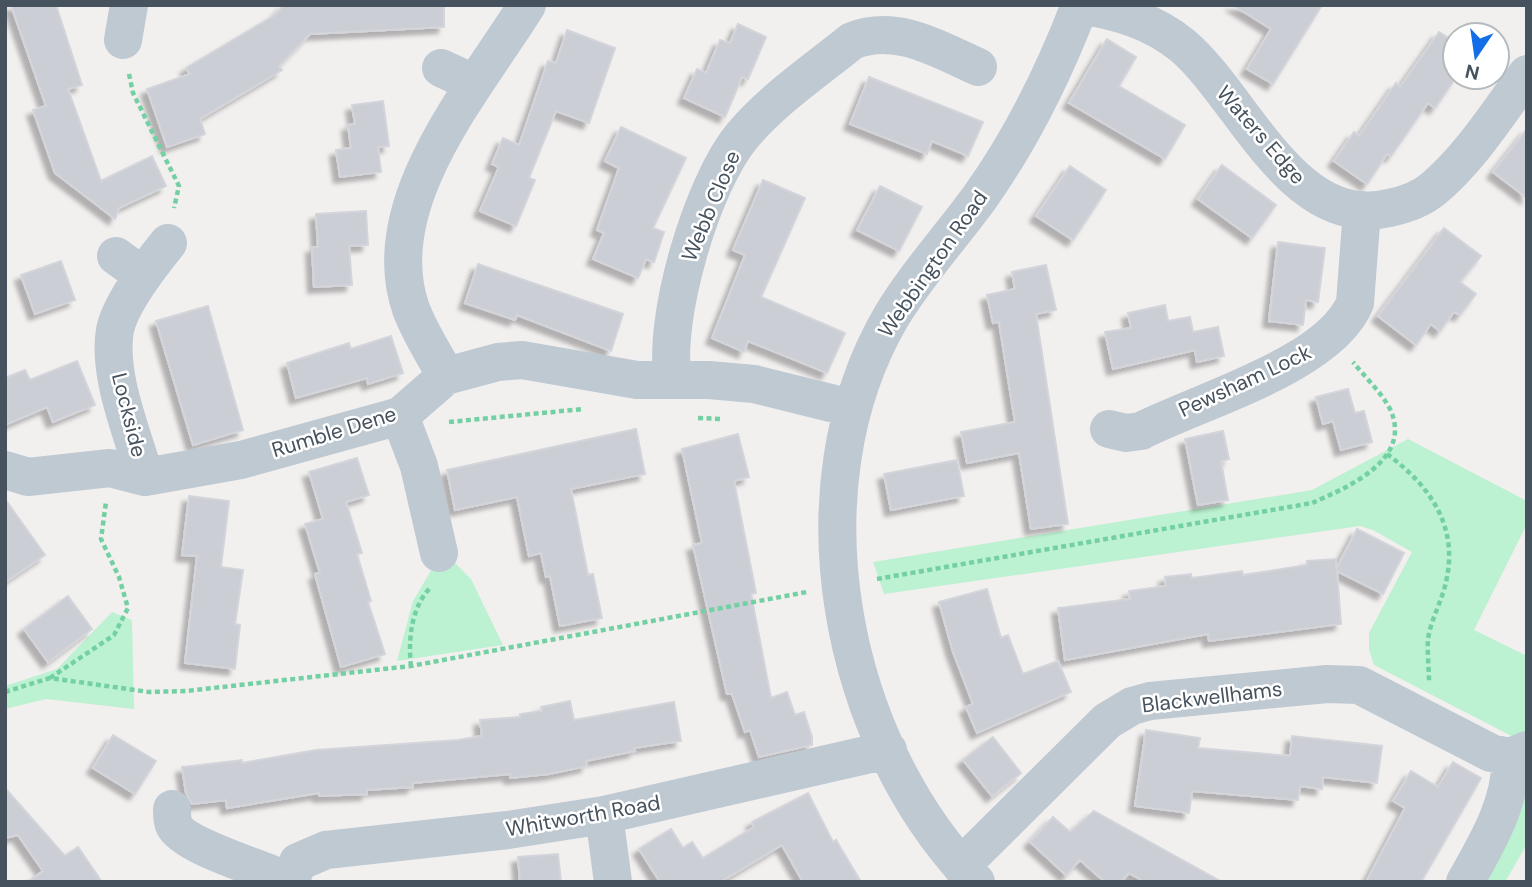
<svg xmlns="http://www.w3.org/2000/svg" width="1532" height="887" font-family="'DM Sans',sans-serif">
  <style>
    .green { fill: #bcf1d1 }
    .building { fill: #cbced4; stroke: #d3d5db; stroke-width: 2; filter: url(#shadow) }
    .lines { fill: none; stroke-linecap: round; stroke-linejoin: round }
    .path { stroke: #73d0a3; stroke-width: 4.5; stroke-dasharray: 5 3.5; stroke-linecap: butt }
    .minor { stroke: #bfc9d2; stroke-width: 38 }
    .labels { text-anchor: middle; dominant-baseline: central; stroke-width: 5; stroke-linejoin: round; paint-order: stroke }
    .street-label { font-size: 21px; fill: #46525d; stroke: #fff }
  </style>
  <defs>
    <filter id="shadow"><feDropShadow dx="-6" dy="6" stdDeviation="2" flood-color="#0004"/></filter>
  </defs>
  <rect width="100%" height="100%" fill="#f2efef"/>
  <path class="green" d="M1408,439L1527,501V524L1474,630L1527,656V744L1374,665L1369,650V633L1412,552L1373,530L1360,526L884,594L873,562L1312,490Z
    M455,563L471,579L503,645L397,661L413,601L432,569Z
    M112,612L132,620L134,709L46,699L5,709V686L57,669Z
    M1527,785V844L1505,882H1474Z"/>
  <path class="building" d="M11,5H56L82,85L68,89L101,181L152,156L166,186L119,208L115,219L55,173L33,110L46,106Z
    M284,5H444V27L310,34L279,66L282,70L200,119L205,134L167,147L147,89L190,74L186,68L275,15Z
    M1233,5H1322L1273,84L1247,69L1271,29Z
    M738,24L766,37L748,79L742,77L725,117L684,98L697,69L706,73L720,40L730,43Z
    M567,30L615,48L589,123L556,111L529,178L535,180L516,226L480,211L499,167L492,164L503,138L519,145L548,61L556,63Z
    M1439,32L1455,42V79L1435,108L1428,103L1391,156L1387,154L1367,184L1334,161L1354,132L1359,136L1396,83L1400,87Z
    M1107,39L1136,57L1119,86L1185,125L1165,159L1069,103Z
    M869,77L983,122L968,156L932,141L927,154L850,124Z
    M383,101L389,146L378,147L381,172L340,177L336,150L351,148L348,125L355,124L352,105Z
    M621,127L686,158L653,228L664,232L654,262L646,259L638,278L593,259L604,233L597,230L619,168L605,161Z
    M1527,129V198L1493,172Z
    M1222,165L1276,205L1252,238L1198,199Z
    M1070,166L1106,190L1073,240L1036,216Z
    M763,180L805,198L761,297L845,333L827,373L748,341L744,352L712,338L745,255L733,250Z
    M880,186L922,207L899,251L857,230Z
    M366,211L368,245L349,246L352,285L314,287L312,247H318L316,214Z
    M1444,228L1481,256L1460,282L1476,294L1460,315L1454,312L1440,331L1431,324L1416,345L1378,316Z
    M1278,242L1325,248L1318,302L1306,300L1303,325L1269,321Z
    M61,261L75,300L35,314L21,275Z
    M478,264L623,314L611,351L517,315L515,320L465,303Z
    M1046,265L1056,310L1036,314L1068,524L1031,529L1019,453L967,463L961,432L1015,422L999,322L993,323L987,295L1015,289L1012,272Z
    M1165,305L1168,321L1190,317L1193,332L1218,327L1224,356L1197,362L1195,350L1113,369L1105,332L1131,328L1128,313Z
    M208,306L243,430L193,445L156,321Z
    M391,336L403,373L368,384L367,378L296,398L287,363L349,343L351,349Z
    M77,361L95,405L53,422L47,407L5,425V378L25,370L30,380Z
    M1348,389L1355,413L1364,411L1372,442L1341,450L1333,421L1323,424L1316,397Z
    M636,429L645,474L571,489L588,575L593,574L602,618L560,626L550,576L546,577L541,553L529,556L517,497L455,510L447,470Z
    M1223,431L1229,459L1221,461L1228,500L1198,505L1185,439Z
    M738,434L749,477L734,481L756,593L751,594L771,698L787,692L795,715L804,712L812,737V745L759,757L750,730L745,732L732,694H727L693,545L702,543L682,449Z
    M357,458L369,495L346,502L362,553L357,554L371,601L368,602L385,654L341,667L315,574L320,573L305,524L323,519L309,472Z
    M957,460L964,496L891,510L884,474Z
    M189,496L229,501L221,567L243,570L235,624L240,625L235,669L185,663L197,556L182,555Z
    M5,499L45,555L5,582Z
    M1357,529L1404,553L1383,594L1337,571L1341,624L1209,641L1208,634L1065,660L1058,608L1130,599L1129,591L1166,586L1165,577L1191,574L1192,578L1242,571L1243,575L1307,565V561L1336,559V569Z
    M987,589L1001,638L1008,635L1023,674L1058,661L1071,692L977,733L966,707L973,704L953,652L939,602Z
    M68,596L92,629L48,662L24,629Z
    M570,701L574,720L674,702L681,741L634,748L635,751L586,761L587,766L549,774L510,778V774L413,783V787L367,790V794L319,796V793L227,808L226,800L192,804L186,793L182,767L242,760V763L316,750L458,740L482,736L480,720L520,717V714L542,711L541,707Z
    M1146,730L1200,738L1198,748L1290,756L1292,736L1382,746L1377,783L1323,777L1322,789L1300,786L1298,800L1192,791L1189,813L1135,806Z
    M113,735L156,761L135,794L93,768Z
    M993,737L1021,773L992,796L963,760Z
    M1453,762L1481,778L1421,882H1366L1405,808L1393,801L1411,771L1438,787Z
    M5,788L65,856L78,847L102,882H28L43,871L18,835L5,838Z
    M808,793L833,842L836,840L861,882H803L782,845L720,882H660L639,849L671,829L683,848L692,842L703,858L754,827L752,822Z
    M1094,811L1222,882H1145L1129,873L1121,882H1105L1080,860L1066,875L1030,842L1053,817L1070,832Z
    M558,854L561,882H520L518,857Z"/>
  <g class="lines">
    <path class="path" d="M129,74L133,93L179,186L174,208
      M698,418L721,419
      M449,422L583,409
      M1387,454C1430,486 1459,526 1446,582C1442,601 1431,619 1428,639C1427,653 1429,668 1429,682
      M877,579L1312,503C1346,488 1414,460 1390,409C1382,393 1364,376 1353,362
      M411,666C408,640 411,608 430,588
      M50,678L114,635L128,608L119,577L101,539L106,502
      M5,692L50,678L149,692L186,691L411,666L807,592"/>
    <path class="minor" d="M1080,5C1117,11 1153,21 1183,46C1243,97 1293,231 1389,208C1404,205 1421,199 1433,189C1471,157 1498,113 1527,74
      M123,40L129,5
      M441,68L473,83
      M116,256L142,275
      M446,376C434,354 420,333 411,309C374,203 475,89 527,5
      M673,380C662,319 702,184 742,136C772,100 815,71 852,41C896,23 938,49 978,67
      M400,416L419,466L439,553
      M1109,429L1126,433L1141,431C1200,401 1329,365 1355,303L1362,210
      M5,470L28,477L110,468L145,477L241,460L400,416L446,376L498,362L522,360L637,380H709L754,384L851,408
      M145,477C133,435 107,375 115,330C120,304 151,264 168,243
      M172,809C172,813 172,821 174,825C184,847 265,869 290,882
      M604,815L613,882
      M961,866L1107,721L1132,706L1150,701L1327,684L1359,685L1491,753L1510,757L1527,750
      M290,882L298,862L326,850L508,830L604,815L888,750
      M976,882C839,741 790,490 891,317C916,275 951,237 980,197C1022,138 1054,73 1080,5
      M1465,882C1486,845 1513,800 1510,757"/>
  </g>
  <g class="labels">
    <g class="street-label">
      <text transform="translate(1261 135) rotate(49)">Waters Edge</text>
      <text transform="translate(711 206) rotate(-67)">Webb Close</text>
      <text transform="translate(933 264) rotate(-55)">Webbington Road</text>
      <text transform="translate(1245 381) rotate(-25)">Pewsham Lock</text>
      <text transform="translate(129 415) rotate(76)">Lockside</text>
      <text transform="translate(334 432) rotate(-17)">Rumble Dene</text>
      <text transform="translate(1212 697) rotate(-7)">Blackwellhams</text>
      <text transform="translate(583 816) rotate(-10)">Whitworth Road</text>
    </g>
  </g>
  <rect width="1532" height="887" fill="none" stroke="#46525d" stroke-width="14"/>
  <g transform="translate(1476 56) rotate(193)"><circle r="33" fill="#ffffff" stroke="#b5babe" stroke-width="2"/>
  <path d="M0-5L12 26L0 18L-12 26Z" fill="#136ee8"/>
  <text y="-10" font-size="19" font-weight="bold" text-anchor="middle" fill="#46525d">N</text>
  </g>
</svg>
